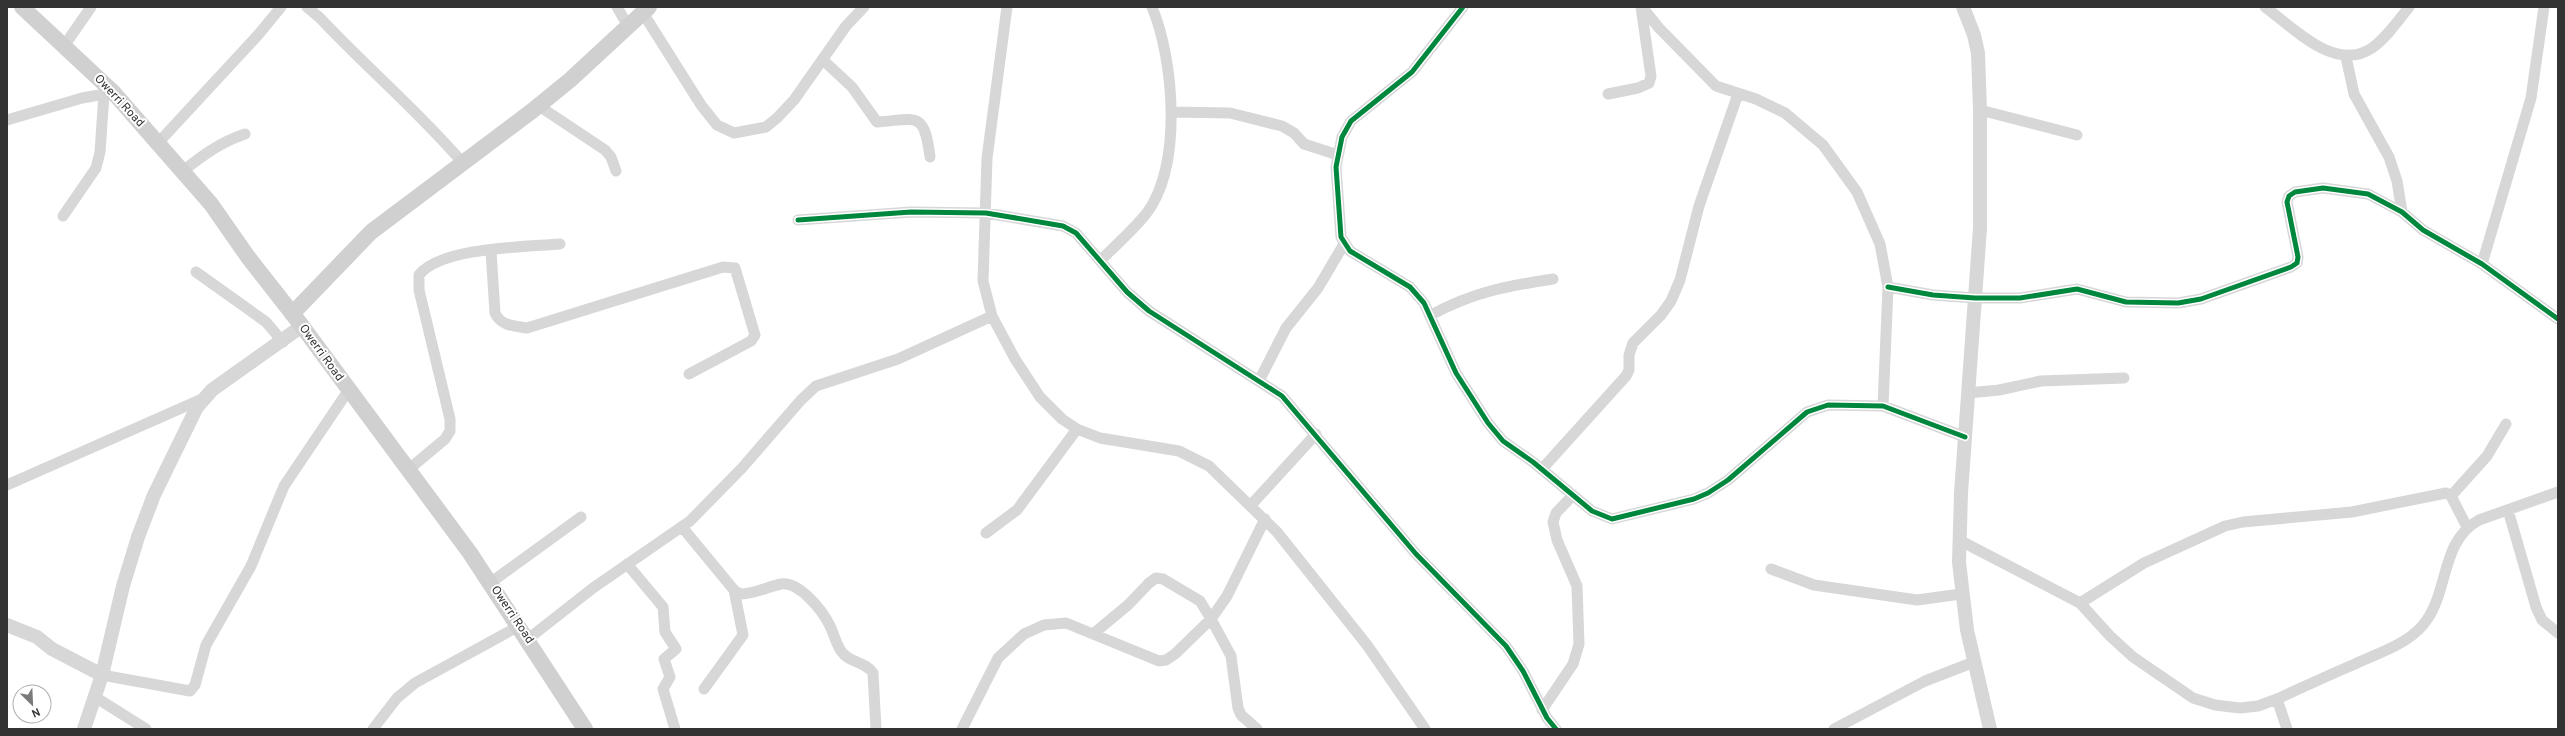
<svg xmlns="http://www.w3.org/2000/svg" width="2565" height="736" font-family="Overpass,sans-serif">
  <style>
    .lines { fill: none; stroke-linecap: round; stroke-linejoin: round }
    .minor { stroke: #d7d7d7; stroke-width: 11 }
    .tertiary { stroke: #d7d7d7; stroke-width: 14 }
    .secondary { stroke: #d0d0d0; stroke-width: 16 }
    .cycleway-casing { stroke: #fff; stroke-width: 8 }
    .cycleway { stroke: #00873e; stroke-width: 5 }
    .labels { text-anchor: middle; dominant-baseline: central; stroke-width: 4; stroke-linejoin: round; paint-order: stroke }
    .street-label { font-size: 12px; fill: #333; stroke: #fff }
  </style>
  <rect width="100%" height="100%" fill="#fff"/>
  <g class="lines">
    <path class="minor" d="M307,7L320,18C366,67 418,111 462,162
      M617,7L628,26
      M1007,7L987,158L983,281L992,316L1015,359L1040,397L1062,419L1077,429L1100,438L1179,451L1209,466L1277,532L1367,645L1425,729
      M1463,7L1412,72L1351,121L1342,137L1336,167L1341,237L1350,251L1410,287L1424,303L1456,373L1488,423L1503,441L1533,462L1592,511L1612,519L1694,499L1708,493L1728,480L1807,412L1828,405L1883,406L1965,437
      M1642,7L1659,28L1716,86L1756,99L1785,113L1823,145L1857,192L1880,244L1888,287L1883,406
      M2265,7C2294,28 2335,73 2372,48C2386,38 2398,21 2409,7
      M643,13L701,105L717,125L734,133L766,127L777,118L794,100L846,26L864,7
      M64,46L91,7
      M2346,57L2354,94L2389,157L2397,181L2402,212
      M823,60L852,87L877,122C918,119 924,111 930,157
      M1608,94L1638,88L1649,83L1651,76L1641,7
      M539,106L605,150L611,157L616,171
      M1980,110L2077,135
      M1172,112L1230,113L1282,126L1294,133L1304,144L1338,155
      M7,120L82,98L111,93
      M158,143L258,35L281,7
      M183,171C203,155 221,142 245,134
      M63,216L96,168L100,152L104,94
      M798,220L911,212L986,213L1063,226L1076,233L1127,292L1149,311L1282,396L1416,554L1506,646L1523,671L1547,718L1556,729
      M491,251L495,313C501,326 514,326 527,328L723,267L735,268L755,335L751,341L689,374
      M1101,260C1116,245 1133,230 1146,214C1183,166 1174,60 1152,7
      M2482,264L2531,98L2544,7
      M196,272L266,322L283,342
      M1888,287L1933,295L1975,298H2020L2077,289L2126,302L2178,303L2201,299L2291,267L2297,263L2298,257L2287,202L2289,196L2295,192L2323,188L2368,194L2402,212L2423,230L2482,264L2558,319
      M1431,315C1473,292 1507,286 1553,279
      M1259,381L1286,328L1318,288L1344,244
      M1968,393L1999,390L2041,381L2124,378
      M1542,469L1626,376L1629,370V355L1633,343L1661,315L1671,301L1680,280L1699,206L1738,94
      M408,470L445,439L450,431V419L419,290V275C441,247 525,247 560,244
      M7,485L202,399
      M2451,496L2487,456L2506,424
      M1251,505L1316,434
      M2508,510L2536,607L2542,620L2558,633
      M682,527L734,590L740,594C754,594 767,587 781,584C799,581 823,611 830,626C834,634 836,644 841,651C849,663 865,661 873,673L876,729
      M986,533L1017,510L1077,429
      M1959,540L2080,603L2110,636L2133,657L2193,698L2215,705L2240,708L2258,706L2277,699C2303,687 2329,675 2355,664C2378,653 2406,645 2423,625C2450,593 2439,542 2479,520L2558,492
      M627,564L663,607L665,632L676,649L664,659L670,677L663,689L675,729
      M1771,569L1814,585L1917,600L1961,594
      M490,583L581,517
      M2080,603L2144,563L2225,526L2243,522L2352,512L2446,493L2451,496L2467,527
      M1093,634L1128,605L1149,583L1156,578L1163,579L1200,601L1211,619L1231,656L1238,708L1241,715L1257,729
      M528,639L593,588L690,521L742,468L801,400L816,386L898,359L992,316
      M102,675L190,691L195,685L206,645L251,566L284,486L348,391
      M704,689L743,635L734,590
      M95,697L146,729
      M2277,699L2287,729
      M1542,710L1573,664L1579,644L1577,586L1557,540L1553,522L1556,513L1573,495
      M373,729L397,698L415,683L519,626
      M962,729L998,658L1024,634L1044,625L1066,623L1159,661L1166,660L1175,654L1211,619L1227,596L1265,519
      M1834,729L1925,681L1974,662"/>
    <path class="tertiary" d="M1963,7L1974,35L1978,53L1980,110V228L1961,493L1959,562L1967,630L1990,729
      M7,625L37,637L52,649L102,675
      M84,729L102,675L123,586L138,537L154,495L197,407L212,390L302,326"/>
    <path class="secondary" d="M22,7L113,92L211,204L248,257L302,326L470,553L585,729
      M292,314L371,232L532,111L570,80L649,7"/>
    <g class="cycleway-casing">
      <path id="cycleway" d="M1463,7L1412,72L1351,121L1342,137L1336,167L1341,237L1350,251L1410,287L1424,303L1456,373L1488,423L1503,441L1533,462L1592,511L1612,519L1694,499L1708,493L1728,480L1807,412L1828,405L1883,406L1965,437
        M798,220L911,212L986,213L1063,226L1076,233L1127,292L1149,311L1282,396L1416,554L1506,646L1523,671L1547,718L1556,729
        M1888,287L1933,295L1975,298H2020L2077,289L2126,302L2178,303L2201,299L2291,267L2297,263L2298,257L2287,202L2289,196L2295,192L2323,188L2368,194L2402,212L2423,230L2482,264L2558,319"/>
    </g>
    <use href="#cycleway" class="cycleway"/>
  </g>
  <g class="labels">
    <g class="street-label">
      <text transform="translate(119 101) rotate(47)">Owerri Road</text>
      <text transform="translate(321 353) rotate(54)">Owerri Road</text>
      <text transform="translate(512 615) rotate(56)">Owerri Road</text>
    </g>
  </g>
  <rect width="2565" height="736" fill="none" stroke="#333333" stroke-width="16"/>
  <g transform="translate(32 704) rotate(156)"><circle r="19" fill="#ffffff" stroke="#adadad"/>
  <path d="M0-3L7 15L0 10L-7 15Z" fill="#7a7a7a"/>
  <text y="-6" font-size="11" font-weight="bold" text-anchor="middle" fill="#333333">N</text>
  </g>
</svg>
